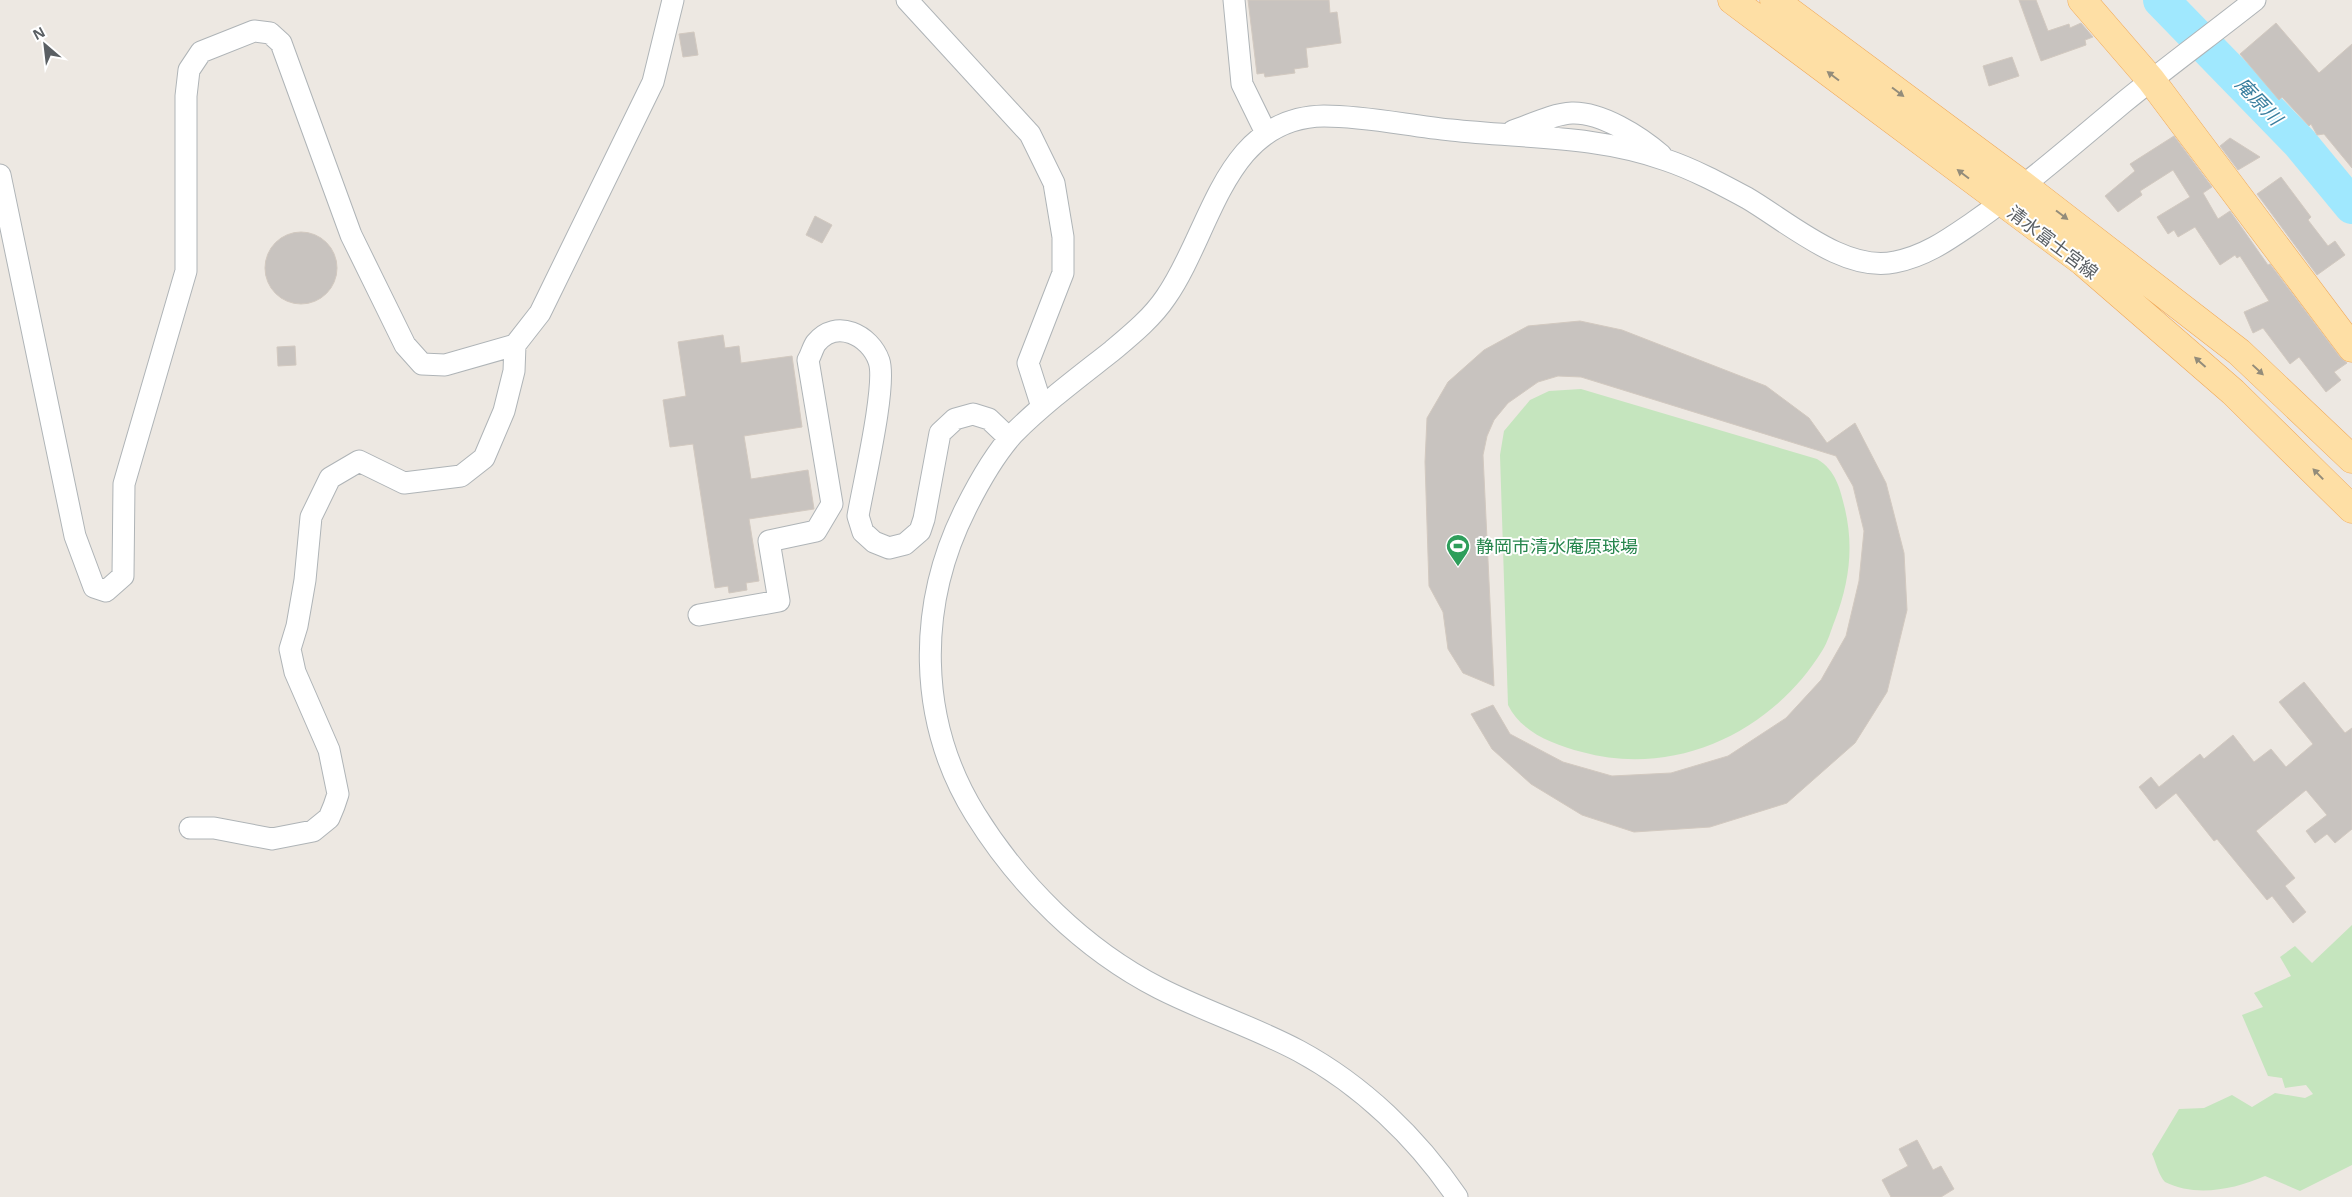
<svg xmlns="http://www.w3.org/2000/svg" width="2352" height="1197" font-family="'Noto Sans','Noto Sans JP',sans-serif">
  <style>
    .green { fill: #c5e5be }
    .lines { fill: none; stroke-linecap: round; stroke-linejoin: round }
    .river { stroke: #a0e8fe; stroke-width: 36 }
    .building { fill: #c8c3bf; stroke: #d2c9c0 }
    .minor-casing { stroke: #afb4b7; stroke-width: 23 }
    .major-casing { stroke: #f0a858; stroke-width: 29 }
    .minor { stroke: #fff; stroke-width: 21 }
    .major { stroke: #fedfa5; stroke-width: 28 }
    .oneway { fill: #938c7a }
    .labels { text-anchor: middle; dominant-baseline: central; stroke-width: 4; stroke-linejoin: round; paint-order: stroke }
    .street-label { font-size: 18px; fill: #5a5f63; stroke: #fff }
    .leisure-label { font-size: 18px; fill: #27864d; stroke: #fff; text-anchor: start }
    .water-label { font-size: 19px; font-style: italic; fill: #397e9e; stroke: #fff }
  </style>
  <rect width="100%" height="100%" fill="#ede8e2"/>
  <path class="green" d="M1581,389L1817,459C1836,470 1840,489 1845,509C1854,548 1849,583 1835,620C1831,630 1828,642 1822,651C1772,732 1675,778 1582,752C1553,744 1522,733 1508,705L1500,455L1504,431L1530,400L1549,391Z
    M2352,925V1165L2300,1191L2265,1176C2233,1190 2195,1197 2165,1182C2159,1176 2156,1163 2152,1154L2179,1109L2204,1108L2232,1095L2252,1107L2275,1093L2305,1098L2313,1094L2306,1085L2285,1088L2282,1078L2268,1076L2242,1015L2263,1007L2254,993L2291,976L2280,957L2295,946L2312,963Z"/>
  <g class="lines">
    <path class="river" d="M2161,0L2300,143L2352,206"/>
  </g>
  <path class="building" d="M1248,0H1329L1330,13L1337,12L1341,43L1306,48L1308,67L1294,69L1295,73L1265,77L1264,73L1257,74Z
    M2019,0H2036L2048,31L2069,24L2070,28L2081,23L2093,37L2085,40L2086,45L2041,61Z
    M2276,23L2319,73L2352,44V168L2324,134L2317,135L2311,124L2309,126L2282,97L2279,100L2240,54Z
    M694,32L698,55L683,57L679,34Z
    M2012,57L2019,76L1989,86L1983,66Z
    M2174,136L2212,187L2203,193L2218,219L2230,211L2268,265L2270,264L2340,357L2347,363L2334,372L2341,380L2326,392L2299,357L2290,364L2263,328L2253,333L2244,312L2269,301L2240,256L2237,258L2235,255L2220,265L2195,227L2178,237L2174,230L2168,234L2157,217L2190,197L2173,170L2140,191L2142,195L2118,212L2105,196L2135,171L2130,164Z
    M2230,138L2260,157L2238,170L2220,146Z
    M2281,177L2311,217L2308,220L2328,246L2335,241L2345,255L2317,275L2257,194Z
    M815,216L832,225L822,243L806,235Z
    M265 268a36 36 0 1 1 72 0a36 36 0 1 1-72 0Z
    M1580,321L1622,330L1766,386L1809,418L1827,443L1855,423L1886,483L1904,553L1907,610L1887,692L1855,743L1787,803L1710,827L1634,832L1582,815L1531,784L1492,749L1471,714L1493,705L1510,734L1563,762L1612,776L1671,773L1728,756L1786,718L1821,680L1846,636L1859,581L1864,531L1853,486L1836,456L1581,377L1558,376L1538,382L1508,403L1494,420L1487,436L1483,455L1494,686L1463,673L1448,649L1443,612L1429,586L1425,462L1427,418L1448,382L1484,350L1528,326Z
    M723,335L725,348L739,346L741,363L792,356L802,427L744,436L751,479L808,470L814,509L749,519L759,581L746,583L747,590L729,593L728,586L715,588L693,444L670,447L663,400L686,396L678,342Z
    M295,346L296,365L278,366L277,347Z
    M2304,682L2345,733L2352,728V829L2335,843L2327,834L2315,843L2306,831L2327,815L2306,790L2256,831L2295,878L2285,886L2306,912L2293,923L2272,896L2267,900L2217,839L2214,841L2176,793L2156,809L2139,787L2151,777L2159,787L2200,754L2204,759L2233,735L2254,762L2271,749L2286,767L2313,744L2279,702Z
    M1917,1140L1933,1170L1941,1166L1954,1189L1941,1197H1891L1882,1180L1908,1166L1899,1149Z"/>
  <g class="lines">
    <g class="minor-casing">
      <path id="minor" d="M907,0L1030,134L1054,183L1063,237V273L1028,363L1042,407
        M1234,0L1242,84L1266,133
        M1513,131C1531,125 1552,114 1572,113C1601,112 1639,136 1661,155
        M0,175L75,536L94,587L106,591L123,576L124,484L186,271V96L189,70L201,52L254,31L270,33L281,43L351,235L405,345L422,364L445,365L515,345
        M699,615L779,601L769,541L816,531L832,504L808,360C811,355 813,347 816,343C836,318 870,335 879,361C887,385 863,486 858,516L863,532L874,542L889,548L905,544L920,531L924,519L940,433L955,419L973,414L989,419L1009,438
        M190,828H214L272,839L313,831L329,818L334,806L338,794L329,750L295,672L290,649L297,626L305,580L311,517L330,478L359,461L404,483L461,476L484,458L504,411L514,371L515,345L540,313L653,82L673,0
        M1457,1197C1417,1138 1362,1085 1299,1051C1254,1027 1204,1011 1159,988C1083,949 1019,885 975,814C917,720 917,605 966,508C979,482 994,455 1014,433C1044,403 1079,377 1112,351C1131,335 1152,318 1166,297C1212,231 1224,117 1324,116C1367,116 1409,126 1451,130C1523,138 1596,135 1666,160C1693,169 1721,184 1747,198C1788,222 1845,273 1895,262C1926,256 1949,239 1974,222C2027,185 2075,143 2124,102C2167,67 2212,34 2255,0"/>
    </g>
    <g class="major-casing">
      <path id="major" d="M1732,0L2083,262L2233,392L2352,509
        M1774,0L2023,185L2239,352L2352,459
        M2082,0L2151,80L2352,348"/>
    </g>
    <use href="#minor" class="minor"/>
    <use href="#major" class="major"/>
  </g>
  <defs><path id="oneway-solid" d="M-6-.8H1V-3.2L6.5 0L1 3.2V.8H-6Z" transform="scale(1.25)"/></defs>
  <g class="oneway">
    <use href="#oneway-solid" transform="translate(1833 76) rotate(-143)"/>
    <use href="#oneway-solid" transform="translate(1898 92) rotate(37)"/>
    <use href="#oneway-solid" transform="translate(1963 174) rotate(-143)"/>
    <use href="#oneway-solid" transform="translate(2062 215) rotate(37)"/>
    <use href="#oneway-solid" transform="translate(2200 362) rotate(-138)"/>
    <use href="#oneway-solid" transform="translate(2258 370) rotate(43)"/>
    <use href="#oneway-solid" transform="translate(2318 474) rotate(-134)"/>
  </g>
  <defs>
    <g id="stadium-pin" transform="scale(1.25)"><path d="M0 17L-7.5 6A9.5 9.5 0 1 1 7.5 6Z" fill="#2e9e5b" stroke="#fff"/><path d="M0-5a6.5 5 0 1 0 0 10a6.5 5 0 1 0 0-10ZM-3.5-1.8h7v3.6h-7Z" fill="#fff"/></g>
  </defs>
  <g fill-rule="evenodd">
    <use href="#stadium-pin" x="1458" y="546"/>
  </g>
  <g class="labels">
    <g class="street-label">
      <text transform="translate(2053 242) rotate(37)">清水富士宮線</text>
    </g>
    <g class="leisure-label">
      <text x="1476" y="546">静岡市清水庵原球場</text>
    </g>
    <g class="water-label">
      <text transform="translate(2259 101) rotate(46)">庵原川</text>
    </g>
  </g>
  <g transform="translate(45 45) rotate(332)" stroke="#ffffff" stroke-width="4" paint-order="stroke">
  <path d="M0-4L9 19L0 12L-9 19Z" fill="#5a5f63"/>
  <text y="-8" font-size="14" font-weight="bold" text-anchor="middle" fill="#5a5f63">N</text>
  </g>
</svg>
